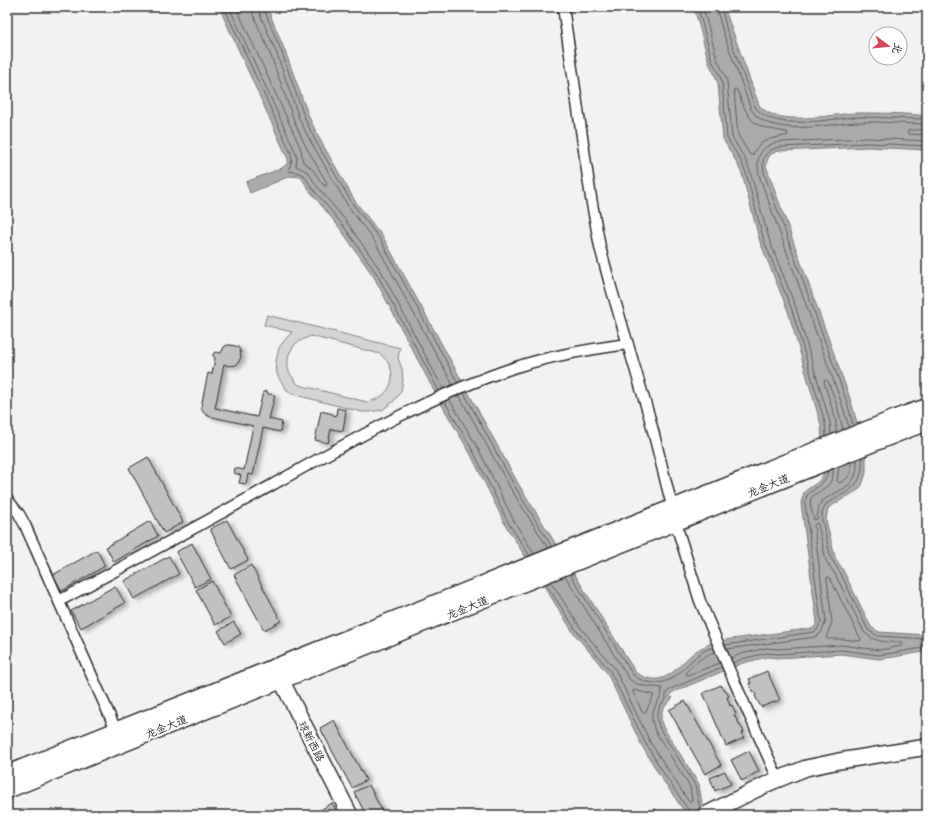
<svg xmlns="http://www.w3.org/2000/svg" width="934" height="822" font-family="'Playpen Sans','LXGW WenKai TC',sans-serif">
  <style>
    .green { fill: #d5d5d5; stroke: #808080; fill-rule: evenodd }
    .water { fill: #ababab; stroke: #787878 }
    .lines { fill: none; stroke-linecap: round; stroke-linejoin: round }
    .shore { stroke: #5e5e5e; stroke-width: 1 }
    .building { fill: #c1c1c1; stroke: #2b2b2b; filter: url(#shadow) }
    .street-casing { stroke: #2b2b2b; stroke-width: 13 }
    .secondary-casing { stroke: #2b2b2b; stroke-width: 18 }
    .primary-casing { stroke: #2b2b2b; stroke-width: 19 }
    .street { stroke: #fff; stroke-width: 10 }
    .secondary { stroke: #fff; stroke-width: 15 }
    .primary { stroke: #fff; stroke-width: 16 }
    .labels { text-anchor: middle; dominant-baseline: central; stroke-width: 4; stroke-linejoin: round; paint-order: stroke }
    .street-label { font-size: 11px; fill: #2b2b2b; stroke: #fff }
  </style>
  <defs>
    <filter id="shadow"><feDropShadow dx="4.5" dy="2.5" stdDeviation="2" flood-color="#0004"/></filter>
  </defs>
  <rect width="100%" height="100%" fill="#f2f2f2"/>
  <filter id="ink" filterUnits="userSpaceOnUse"><feTurbulence type="fractalNoise" baseFrequency=".025" numOctaves="2"/><feDisplacementMap in="SourceGraphic" scale="8" xChannelSelector="R" yChannelSelector="G"/><feConvolveMatrix kernelMatrix="1 2 1 2 8 2 1 2 1" color-interpolation-filters="sRGB"/></filter>
  <g filter="url(#ink)">
    <path class="green" d="M267,315L400,348L398,358L402,369L403,380L401,391L397,397L393,402L382,410L368,412H362L292,394L287,390L280,380L277,374L276,361L279,348L283,342L292,332L264,325ZM311,336L380,354C401,370 393,398 367,402L299,385L295,381L289,372L288,367V357L290,352L296,343L306,338Z"/>
    <path class="water" d="M219,7H267L285,51L309,117L319,138L355,201L383,237L519,485L636,673C670,693 678,659 703,647C715,640 733,639 747,637C769,634 792,631 814,628L817,622L801,503L804,492C812,485 821,483 824,472L821,425L788,311L760,242L742,174L737,163L723,139L718,84L715,75L709,63L694,7H724L759,105C776,128 831,114 856,113C879,113 904,113 927,116V150L868,147L779,151C769,154 768,156 766,166L851,401L866,456V473L862,485L858,490L828,508L826,520L835,557L843,570L871,627L879,632L927,635V652L917,653L894,657L879,659L841,654L778,658L767,657L743,663L673,692L669,696L673,698C663,708 658,712 663,727L699,784L702,804L708,815H687L662,779L642,746L607,673L573,632L506,526L470,453L440,402L374,277L339,227L309,190L301,177L290,176L250,193L246,182L282,168L288,163V159Z"/>
    <g class="lines">
      <path class="shore" d="M224,7L291,153L292,160L288,171L295,172L304,175L312,188L342,224L377,274L439,391
        M229,7L295,151L297,158L296,166L308,172L316,185L346,221L381,271L443,389
        M236,7L301,149L303,162C314,168 317,177 324,186H326L327,183L305,145L295,123L271,56L253,14L252,7
        M258,7L259,12L277,54L300,121L311,142L348,206L375,242L453,385
        M263,7L282,53L305,119L315,140L352,203L380,239L458,383
        M698,7L712,61L719,73L722,82L727,138L741,161L746,173L764,241L792,310L825,423L826,437
        M703,7L717,59L723,71L727,81L732,137L745,159L750,171L769,239L796,308L830,422L831,435
        M716,7L723,32L751,109C769,139 827,124 856,122C879,121 903,124 927,124
        M721,7L727,31L755,107C773,133 830,118 857,117C880,117 904,119 927,119
        M735,89L737,90C750,123 752,127 787,132L788,135C773,139 759,138 753,155H750L738,135L734,91Z
        M927,130H909L907,132L909,134L927,135
        M464,393L515,487L552,547
        M459,395L511,489L548,548
        M449,399L478,448L514,521L534,554
        M445,402L473,451L509,524L530,556
        M853,425L847,402L765,176C761,160 762,152 779,147L868,143L927,146
        M849,427L842,404L760,178C755,159 758,147 778,142L868,138L927,141
        M836,432V421L824,382L825,380L828,381L837,405L843,430
        M862,457C864,488 849,490 826,504L822,513V520L831,558L840,572L868,630L878,636L927,639
        M839,467L837,481L839,483C850,478 852,474 851,462
        M833,469C834,488 821,488 811,498L810,504L814,520L817,519L819,506L822,501C841,488 859,488 857,459
        M570,574L633,675C644,684 662,686 674,677C689,666 694,653 713,647
        M828,577L830,578L858,634L861,639L860,641L843,639H828L826,638L832,622L827,579Z
        M551,582L580,627L615,669L650,742L689,802H691L692,800L690,787L655,731L652,721V714L656,704L661,697L662,688C650,686 641,688 629,679L565,576
        M546,584L576,630L610,671L646,744L666,777L689,811L690,815
        M725,645L814,632L817,630L821,622L805,503L807,495C816,487 826,484 828,471
        M727,649L815,637L821,633L826,621L814,525L816,523L818,524L826,561L835,574L864,632C874,643 888,642 902,642L904,644L902,646L879,650L841,645L778,649L766,648L741,654L731,658
        M715,652C702,656 695,663 686,672V674L688,675L720,663
        M733,663L742,659L766,653L778,654L841,650L879,655L893,653L916,649L927,648
        M634,690L654,695L645,713L642,712L633,692Z
        M700,809L695,785L660,729L657,720V714L660,706L666,699V693L671,689L722,667"/>
    </g>
    <path class="building" d="M227,345H231L238,347L240,350L241,357L238,363L236,365L229,366L224,364L215,408L257,417L263,392L267,391L268,394L275,395L269,419L282,422L280,432L263,428L253,475L248,474L246,484L239,483L241,475L234,473L235,468L244,470L253,426L208,416L203,412L201,407L208,373L212,374L215,358L213,356V354L215,352L221,353L224,347Z
      M337,408L346,410L343,431L331,429L328,443L315,440L321,411L333,414V415L336,416Z
      M148,457L183,522L164,533L129,468Z
      M227,520L248,560L231,569L210,529Z
      M150,521L158,536L114,562L106,547Z
      M192,543L211,579L195,587L176,552Z
      M97,550L105,566L62,591L53,575Z
      M169,556L179,574L134,599L124,581Z
      M251,565L281,621L264,630L234,575Z
      M212,581L231,617L215,625L196,590Z
      M115,586L125,603L81,628L71,611Z
      M234,622L241,634L225,643L218,631Z
      M767,671L780,700L761,707L755,696L756,695L754,691L753,692L749,683H751L749,679Z
      M721,685L723,690L725,689L729,696L727,697L730,706L732,705L736,714L734,715L744,732L742,733L744,738L726,746L703,693Z
      M685,701L721,765L705,774L669,710Z
      M334,720L366,780L352,788L320,728Z
      M749,751L759,771L742,781L731,760Z
      M725,771L731,784L715,791L710,778Z
      M369,785L384,815H366L354,792Z
      M332,803L339,815H318L317,812Z
      M655,809L658,815H643Z"/>
    <g class="lines">
      <g class="street-casing">
        <path id="street" d="M563,7L591,198L600,247L610,284L650,419L679,534L700,601L731,674L778,779
          M7,499L19,514L25,525L116,730
          M59,601C130,563 202,524 272,485C351,441 431,395 516,367C553,355 590,349 628,344"/>
      </g>
      <g class="secondary-casing">
        <path id="secondary" d="M276,670L350,815
          M705,815L769,783L806,768L839,761L927,747"/>
      </g>
      <g class="primary-casing">
        <path id="primary" d="M7,774L456,595L906,414L927,407
          M7,790L911,428L927,423"/>
      </g>
      <use href="#street" class="street"/>
      <use href="#secondary" class="secondary"/>
      <use href="#primary" class="primary"/>
    </g>
  </g>
  <g class="labels">
    <g class="street-label">
      <text transform="translate(768 485) rotate(-22)">龙金大道</text>
      <text transform="translate(467 607) rotate(-22)">龙金大道</text>
      <text transform="translate(166 726) rotate(-22)">龙金大道</text>
      <text transform="translate(312 741) rotate(63)">球新西路</text>
    </g>
  </g>
  <rect width="934" height="822" fill="none" stroke="#fff" stroke-width="24"/>
  <rect x="12" y="12" width="910" height="798" fill="none" stroke="#2b2b2b" stroke-width="1.5" filter="url(#ink)"/>
  <g transform="translate(888 46) rotate(106)"><circle r="19" fill="#ffffff" stroke="#aaaaaa"/>
  <path d="M0-3L7 15L0 10L-7 15Z" fill="#d1495b"/>
  <text y="-6" font-size="11" font-weight="bold" text-anchor="middle" fill="#2b2b2b">北</text>
  </g>
</svg>
